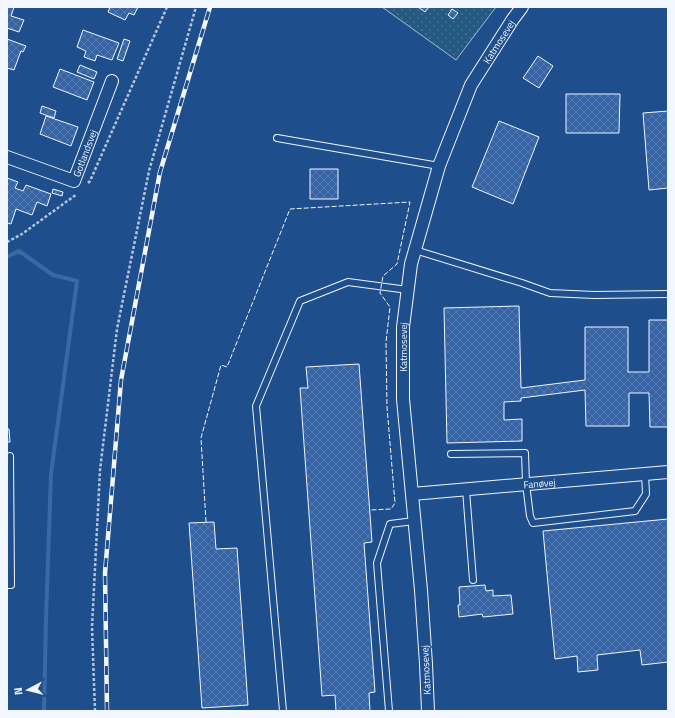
<svg xmlns="http://www.w3.org/2000/svg" width="675" height="718" font-family="'Titillium Web',sans-serif">
  <style>
    .green { fill: url(#green-dots); stroke: #a8bbd7 }
    .lines { fill: none; stroke-linecap: round; stroke-linejoin: round }
    .stream { stroke: #3b69a3; stroke-width: 4 }
    .building { fill: url(#building-cross-hatch); stroke: #f2f6ff }
    .lane-casing { stroke: #f2f6ff; stroke-width: 8 }
    .street-casing { stroke: #f2f6ff; stroke-width: 14 }
    .path { stroke: #b3c4dc; stroke-width: 2.5; stroke-dasharray: 3 2; stroke-linecap: butt }
    .lane { stroke: #1f4e8c; stroke-width: 6 }
    .street { stroke: #1f4e8c; stroke-width: 12 }
    .rail-casing { stroke: #f2f6ff; stroke-width: 4.5 }
    .rail { stroke: #1f4e8c; stroke-width: 3; stroke-dasharray: 9; stroke-linecap: butt }
    .fence { stroke: #f2f6ff; stroke-width: 1; stroke-dasharray: 5 2; stroke-linecap: butt }
    .labels { text-anchor: middle; dominant-baseline: central; stroke-width: 3; stroke-linejoin: round; paint-order: stroke }
    .street-label { font-size: 10px; fill: #f2f6ff; stroke: #1f4e8c }
  </style>
  <defs>
    <pattern id="green-dots" width="8" height="8" patternUnits="userSpaceOnUse"><rect width="8" height="8" fill="#245a82"/><path d="M2 2h.1M6 6h.1" fill="none" stroke="#447295" stroke-width="1.8" stroke-linecap="round"/></pattern>
    <pattern id="building-cross-hatch" width="8" height="8" patternUnits="userSpaceOnUse"><rect width="8" height="8" fill="#3563a3"/><path d="M0 0l8 8M0 8l8-8" fill="none" stroke="#537ab1"/></pattern>
  </defs>
  <rect width="100%" height="100%" fill="#1f4e8c"/>
  <path class="green" d="M382,7H496L456,60Z"/>
  <g class="lines">
    <path class="stream" d="M7,257L19,251L53,275L77,281L51,474L46,619L44,711"/>
  </g>
  <path class="building" d="M7,7H14L11,16L24,20L19,32L7,28Z
    M110,7H138L134,15L129,13L125,20L108,12Z
    M418,7H429L425,12Z
    M452,9L458,13L453,19L448,15Z
    M83,30L119,43L112,60L97,55L95,61L84,57L86,51L77,47Z
    M7,39L26,46L23,52L21,51L14,70L7,68Z
    M124,39L130,41L123,61L117,59Z
    M538,56L553,66L539,88L523,78Z
    M80,65L97,72L94,79L77,72Z
    M60,69L94,82L87,100L53,87Z
    M566,94H620L619,133H566Z
    M42,106L56,111L54,118L40,113Z
    M668,111V188L649,190L643,113Z
    M46,116L78,127L71,146L40,134Z
    M499,121L539,137L513,204L472,187Z
    M310,169H338V199H310Z
    M7,178L18,182L15,188L23,191L26,185L51,194L47,206L37,202L32,215L16,209L11,224L7,223Z
    M53,189L63,192L62,196L52,193Z
    M519,306L521,388L585,380V327H628V372H649V320H668V427H650L649,393H629V426H586L585,390L521,398V401L504,402V420L522,419V441L447,443L444,308Z
    M359,364L372,542L364,543L375,692L369,693L370,711H336L335,695L322,696L300,388H308L306,367Z
    M7,429H9L10,442H7Z
    M668,519V662L642,665L640,650L597,655L598,670L578,672L577,656L555,659L543,531Z
    M214,522L216,549L237,548L248,705L202,708L189,523Z
    M485,585L486,591L493,590V596L511,595L513,614L483,617L482,614L459,617L458,605H460L459,587Z"/>
  <g class="lines">
    <g class="lane-casing">
      <path id="lane" d="M277,138L439,166
        M415,250L522,283L550,293L594,295L668,294
        M451,454L525,453L526,484L530,516L533,523L635,511L646,494L645,474
        M7,457L10,456L11,585H7
        M466,490L473,580
        M283,711L256,406L300,301L348,282L408,290
        M389,711L377,563L390,524L414,521"/>
    </g>
    <g class="street-casing">
      <g id="street">
        <path id="s1" d="M7,157L74,181L112,81"/>
        <path id="s2" d="M412,494L668,472"/>
        <path id="s3" d="M428,711L426,664L421,590L403,399V327L411,264L439,166L471,85L513,19L522,7"/>
      </g>
    </g>
    <path class="path" d="M88,183L90,181L167,7
      M7,242L22,234L77,194
      M95,711L92,627L100,470L117,329L149,171L196,7"/>
    <use href="#lane" class="lane"/>
    <use href="#street" class="street"/>
    <g class="rail-casing">
      <path id="rail" d="M107,711L105,573L121,380L160,172L210,7"/>
    </g>
    <use href="#rail" class="rail"/>
    <path class="fence" d="M206,522L201,438L221,365L227,367L290,209L410,202L397,264L383,276L380,293L390,307L386,342L387,407L395,503L391,509L370,510"/>
  </g>
  <g class="labels">
    <g class="street-label">
      <text stroke="none"><textPath href="#s3" startOffset="689">Katmosevej</textPath></text>
      <text stroke="none"><textPath href="#s1" startOffset="101">Gotlandsvej</textPath></text>
      <text stroke="none"><textPath href="#s3" startOffset="365">Katmosevej</textPath></text>
      <text stroke="none"><textPath href="#s2" startOffset="128">Fanøvej</textPath></text>
      <text transform="translate(426 670) rotate(-93)">Katmosevej</text>
    </g>
  </g>
  <rect width="675" height="718" fill="none" stroke="#f2f6ff" stroke-width="16"/>
  <g transform="translate(28 690) rotate(263)" stroke="#1f4e8c" stroke-width="3" paint-order="stroke">
  <path d="M0-3L7 15L0 10L-7 15Z" fill="#f2f6ff"/>
  <text y="-6" font-size="11" font-weight="bold" text-anchor="middle" fill="#f2f6ff">N</text>
  </g>
</svg>
